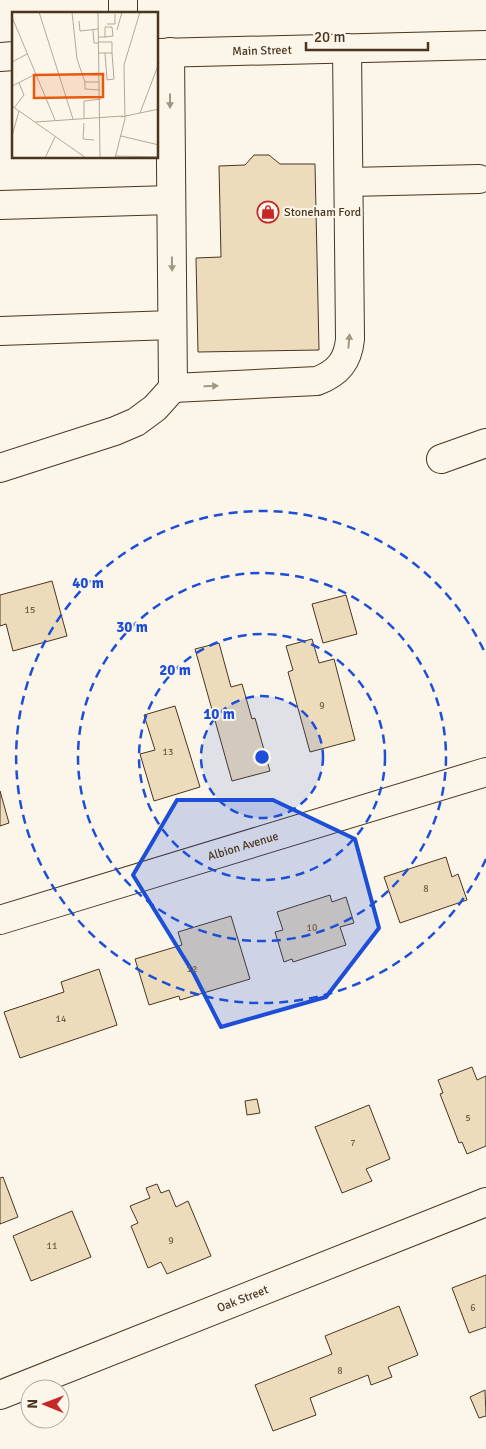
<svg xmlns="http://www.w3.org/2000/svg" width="486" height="1449" font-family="Signika,sans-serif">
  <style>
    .building { fill: #ecdcbc; stroke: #4a3520 }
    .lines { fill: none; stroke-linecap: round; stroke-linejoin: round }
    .minor-casing { stroke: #4a3520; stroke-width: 30 }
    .major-casing { stroke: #4a3520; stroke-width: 30 }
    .minor { stroke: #fbf6e9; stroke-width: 28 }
    .major { stroke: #fbf6e9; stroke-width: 28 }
    .oneway { fill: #a29684 }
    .marked { fill: #1d4ed8; fill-opacity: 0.2; stroke: #1d4ed8; stroke-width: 4; stroke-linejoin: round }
    .ring { fill: none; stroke: #1d4ed8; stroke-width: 2.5; stroke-dasharray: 9 6 }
    .labels { text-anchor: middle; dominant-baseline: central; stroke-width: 4; stroke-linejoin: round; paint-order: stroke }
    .number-label { font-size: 10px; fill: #725f47 }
    .street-label { font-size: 12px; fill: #4a3520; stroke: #fbf6e9 }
    .poi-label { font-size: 12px; fill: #4a3520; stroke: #fbf6e9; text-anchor: start }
    .inset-road { fill: none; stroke: #b4a999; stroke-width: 1 }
    .view { fill: #e8590c; fill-opacity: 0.15; stroke: #e8590c; stroke-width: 2.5 }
    .inset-edge { fill: none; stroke: #4a3520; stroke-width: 2.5 }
    .centre { fill: #1d4ed8; stroke: #fbf6e9; stroke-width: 2.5 }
    .ring-label { font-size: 15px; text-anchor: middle; font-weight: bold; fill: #1d4ed8; stroke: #fbf6e9; stroke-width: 4; stroke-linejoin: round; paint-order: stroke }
  </style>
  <rect width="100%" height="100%" fill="#fbf6e9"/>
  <path class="building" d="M254,155H269L280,164H315L319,350L198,352L196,258L221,257L219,166L245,165Z
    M52,581L67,636L13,651L6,624L0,626V595Z
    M346,595L357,634L323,643L312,604Z
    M312,639L319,663L334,659L355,740L310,752L288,672L293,670L286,646Z
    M219,643L231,687L242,684L252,719L255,718L270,771L232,781L195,649Z
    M175,706L200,787L154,801L140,754L155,750L144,715Z
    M0,791L9,823L0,826Z
    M446,857L452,877L458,874L467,900L400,923L384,877Z
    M330,895L332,902L346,897L354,923L340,927L346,945L293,962L292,959L284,962L275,932L283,930L277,912Z
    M231,916L250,979L180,1000L179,996L149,1005L135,959L182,945L178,932Z
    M99,969L117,1025L20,1058L4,1012L64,992L61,982Z
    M472,1067L477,1080L486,1076V1146L467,1154L462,1142L459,1143L440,1094L443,1093L438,1080Z
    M257,1099L260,1113L247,1115L245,1101Z
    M369,1105L390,1159L366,1169L372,1181L342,1193L315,1127Z
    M3,1177L18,1217L0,1224V1178Z
    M157,1184L161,1193L169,1190L176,1207L188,1201L211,1256L167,1274L161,1262L148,1268L131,1226L138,1223L130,1206L150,1198L146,1188Z
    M72,1211L91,1257L31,1281L13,1236Z
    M486,1275V1327L469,1333L452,1288Z
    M399,1306L418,1355L388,1367L392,1377L371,1385L368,1375L310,1398L316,1415L273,1431L255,1385L332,1354L325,1336Z
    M485,1390L486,1416L479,1418L470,1397Z"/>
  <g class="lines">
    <g class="minor-casing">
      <g id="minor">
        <path d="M123,0V14"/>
        <path d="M170,52L173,388L317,381C338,373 348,361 350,339L347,48"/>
        <path d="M349,182L479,179"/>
        <path d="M0,205L171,200"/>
        <path d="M0,331L172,325"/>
        <path d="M441,459L486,443"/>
        <path d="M0,468L115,431L136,422L155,408L173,388"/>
        <path id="s1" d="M0,920L486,772"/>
        <path id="s2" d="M0,1395L486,1202"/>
      </g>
    </g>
    <g class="major-casing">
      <g id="major">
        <path id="s3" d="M158,53L486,45"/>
        <path d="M0,57L14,56"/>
      </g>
    </g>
    <use href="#minor" class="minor"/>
    <use href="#major" class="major"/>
  </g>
  <defs><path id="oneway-solid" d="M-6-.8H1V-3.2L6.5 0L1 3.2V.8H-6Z" transform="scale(1.25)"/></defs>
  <g class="oneway">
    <use href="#oneway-solid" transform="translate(170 101) rotate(90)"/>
    <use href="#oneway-solid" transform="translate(172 264) rotate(89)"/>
    <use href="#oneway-solid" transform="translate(349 341) rotate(-85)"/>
    <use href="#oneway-solid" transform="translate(211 386) rotate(-2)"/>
  </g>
  <path class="marked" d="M177,800H273L355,839L379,928L326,997L221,1027L194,974L133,875Z"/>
  <circle cx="262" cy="757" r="61" fill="#1d4ed8" fill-opacity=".12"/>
  <g class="ring">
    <circle cx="262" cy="757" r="61"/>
    <circle cx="262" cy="757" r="123"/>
    <circle cx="262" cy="757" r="184"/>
    <path d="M486 859A246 246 0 1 1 486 655"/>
  </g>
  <defs>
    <g id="shop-ring" transform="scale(1.125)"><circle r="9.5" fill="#fbf6e9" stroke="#c62828" stroke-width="1.5"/><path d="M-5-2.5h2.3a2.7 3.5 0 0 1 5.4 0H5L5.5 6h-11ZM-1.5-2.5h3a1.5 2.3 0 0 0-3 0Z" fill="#c62828"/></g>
  </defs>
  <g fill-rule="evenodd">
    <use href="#shop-ring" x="268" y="212"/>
  </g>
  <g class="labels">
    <g class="number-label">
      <text x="30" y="610">15</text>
      <text x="322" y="706">9</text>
      <text x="168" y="752">13</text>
      <text x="426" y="889">8</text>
      <text x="312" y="928">10</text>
      <text x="192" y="969">12</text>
      <text x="61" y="1019">14</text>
      <text x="468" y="1118">5</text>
      <text x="353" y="1143">7</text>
      <text x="171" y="1241">9</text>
      <text x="52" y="1246">11</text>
      <text x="473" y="1308">6</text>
      <text x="340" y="1371">8</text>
    </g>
    <g class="street-label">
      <text stroke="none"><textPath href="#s3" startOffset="104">Main Street</textPath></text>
      <text stroke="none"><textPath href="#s1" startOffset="254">Albion Avenue</textPath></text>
      <text stroke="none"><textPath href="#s2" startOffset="261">Oak Street</textPath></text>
    </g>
    <g class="poi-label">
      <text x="284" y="212">Stoneham Ford</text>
    </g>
  </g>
  <g transform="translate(12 12)">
    <rect width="146" height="146" fill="#fbf6e9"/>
    <path class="inset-road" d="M27,0L61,107M60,0L65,47L73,70M86,0L88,146M0,5L43,108M67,9L68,19L86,17M95,12H103V2M81,17L82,31H87M105,18L110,0M86,25H93V15H100L101,24L93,25M87,30H100V41H87M93,41L95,68L102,67L100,41M0,50L15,42M87,70H73V77L88,78M0,74L24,62M0,94L74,146M2,96L12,83L7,71M128,101L147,51M109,105L147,97M72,106V89L89,87M23,110L111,104M72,111L71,127L82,128M0,124L7,99M109,124L147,133M103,144L147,145M33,146L43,125M103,146L113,107L112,53L128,0"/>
    <path class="view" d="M91,62V85L22,86V63Z"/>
    <rect width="146" height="146" class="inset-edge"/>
  </g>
  <circle cx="262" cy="757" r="8" class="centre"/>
  <g class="ring-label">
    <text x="88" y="588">40 m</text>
    <text x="132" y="632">30 m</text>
    <text x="175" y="675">20 m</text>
    <text x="219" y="719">10 m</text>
  </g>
  <g transform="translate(45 1404) rotate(271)"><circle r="24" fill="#fbf6e9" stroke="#b4a999"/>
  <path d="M0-4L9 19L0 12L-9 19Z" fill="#c62828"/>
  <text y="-8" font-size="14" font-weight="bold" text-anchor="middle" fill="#4a3520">N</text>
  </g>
  <path d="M306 42v8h122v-8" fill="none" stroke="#4a3520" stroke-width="2.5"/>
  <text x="314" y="42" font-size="15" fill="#4a3520" stroke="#fbf6e9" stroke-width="4" paint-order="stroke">20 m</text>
</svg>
